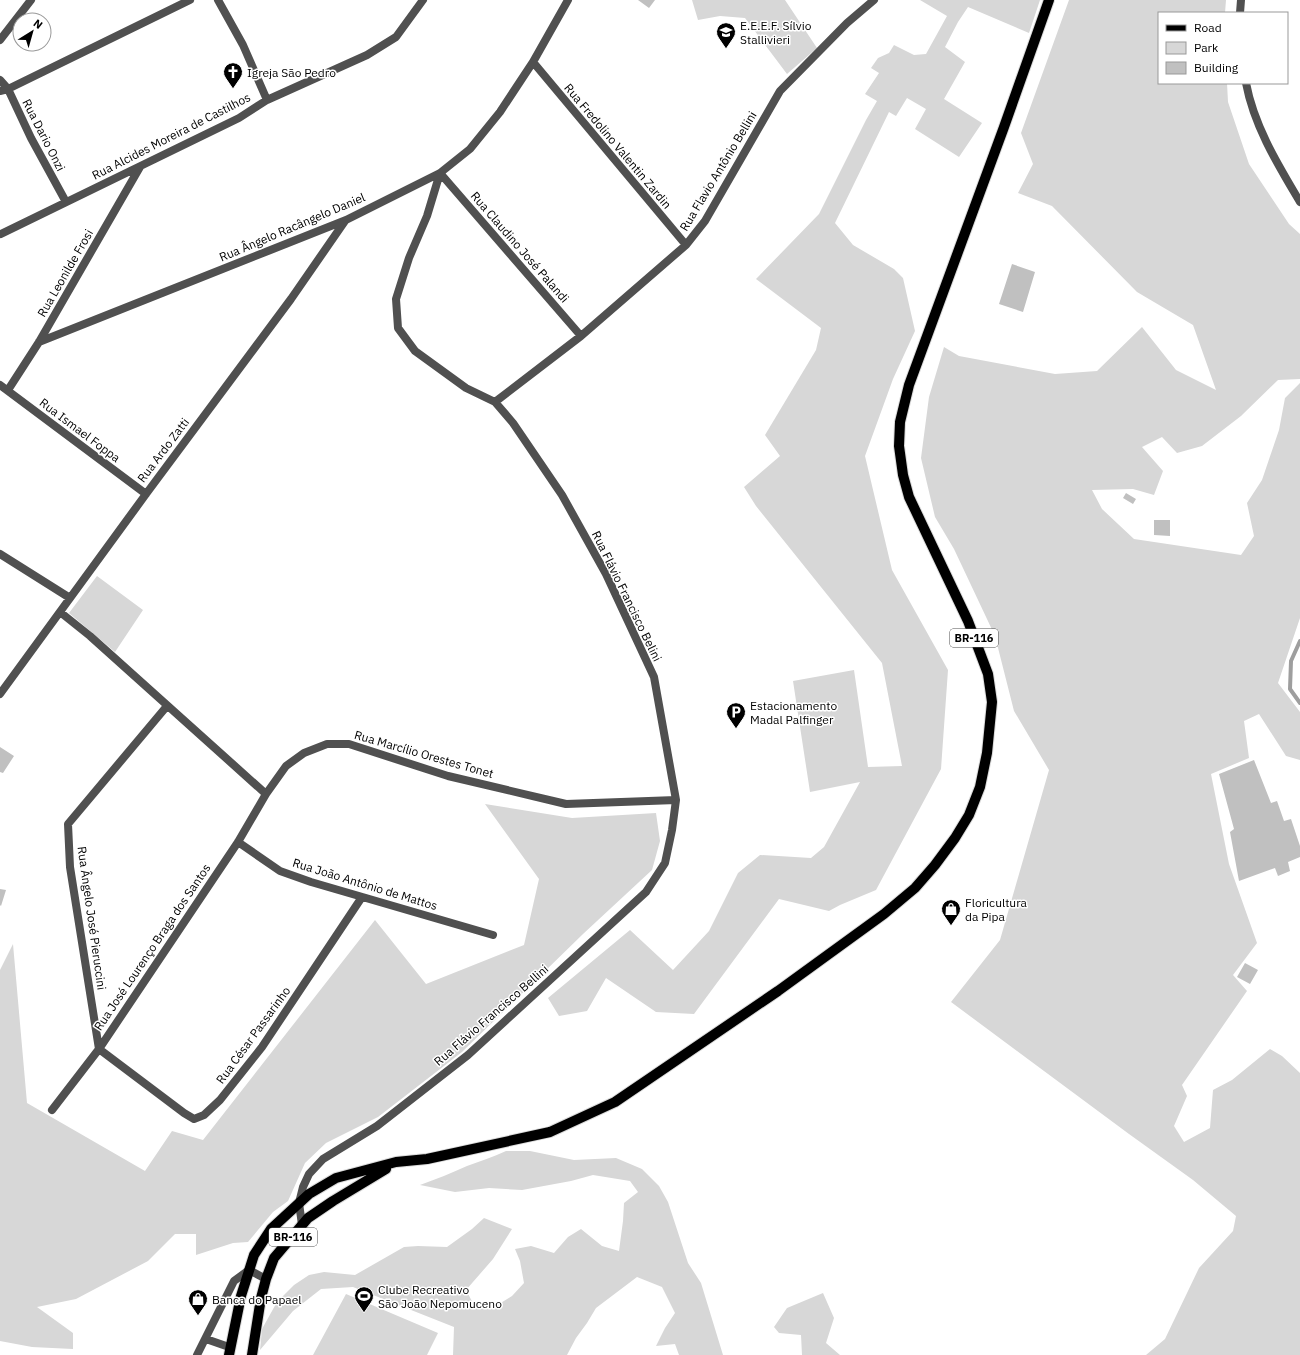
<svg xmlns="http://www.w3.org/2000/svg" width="1300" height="1355" font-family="'IBM Plex Sans',sans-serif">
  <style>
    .green { fill: #d7d7d7 }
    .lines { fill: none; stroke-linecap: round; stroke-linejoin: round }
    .stream { stroke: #9e9e9e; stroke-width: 4 }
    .building { fill: #c0c0c0 }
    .primary-casing { stroke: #dbdbdb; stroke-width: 12 }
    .minor { stroke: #505050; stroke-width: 8 }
    .tertiary { stroke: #505050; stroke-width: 8 }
    .primary { stroke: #000; stroke-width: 10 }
    .labels { text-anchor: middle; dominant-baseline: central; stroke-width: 3; stroke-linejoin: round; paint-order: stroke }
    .shield { fill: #fff; stroke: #4c4c4c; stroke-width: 1 }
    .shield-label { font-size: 11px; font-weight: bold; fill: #000 }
    .poi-label { font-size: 12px; fill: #000; stroke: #fff; text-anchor: start }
    .street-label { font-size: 12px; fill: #000; stroke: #fff }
  </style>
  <rect width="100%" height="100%" fill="#fff"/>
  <path class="green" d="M692,0H785L817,48L787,74L745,18L720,16L698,20Z
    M920,0H1040L1029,33L968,7L958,22L945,47L965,62L944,99L982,123L959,157L915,129L926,109L907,98L896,116L889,112L835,223L853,245L894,269L903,278L915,331L893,379L865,456L892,570L948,670L941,769L876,890L840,905L829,911L779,899L694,1014L656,1012L606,978L587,1011L559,1016L548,998L630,930L673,970L709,931L738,873L760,855L811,858L824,847L860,782L810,792L793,681L854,670L868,767L902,766L882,663L756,506L744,487L780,456L765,435L816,350L821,328L756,279L819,214L866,120L877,101L865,94L879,73L871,68L878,58L889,53L894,45L914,55L926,54L947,16Z
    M1069,0H1226L1225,13H1159V83H1227L1228,102L1249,164L1289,224L1300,234V379L1278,380L1241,416L1202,446L1177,453L1162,437L1142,447L1163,471L1154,495L1133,489L1092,490L1102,509L1134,539L1241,555L1254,536L1247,503L1262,480L1279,430L1285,398L1300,383V618L1278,683L1300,712V760L1286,756L1259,714L1244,721L1249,758L1211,774L1229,864L1257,943L1233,975L1247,991L1182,1085L1187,1096L1174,1126L1184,1142L1210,1128L1213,1090L1232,1080L1270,1049L1282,1056L1300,1073V1355H1146L1165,1339L1199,1268L1233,1231L1236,1216L1193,1180L1129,1134L951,1002L1000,940L1049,770L1014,711L995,636L954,549L935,517L921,458L929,397L944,347L959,356L1055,374L1097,371L1142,327L1176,370L1216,390L1193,325L1137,292L1052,206L1018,193L1033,164L1021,133Z
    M97,576L143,610L115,652L69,613Z
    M485,804L572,818L656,813L660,841L652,870L583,934L462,1052L378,1117L326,1143L305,1163L288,1201L273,1212L248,1242L233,1243L196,1255V1234H175L148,1261L76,1299L37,1307L73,1333V1349L32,1347L0,1341V970L13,944L27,1103L145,1171L172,1131L203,1140L375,920L426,984L524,945L539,879Z
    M506,1151H530L574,1160L616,1158L642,1169L659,1186L668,1202L688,1263L701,1283L723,1355H679L675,1344L656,1346L665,1328L675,1313L662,1287L637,1277L596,1308L587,1323L576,1338L567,1355H453L454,1327L353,1287L321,1289L293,1311L260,1350L262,1329L277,1302L294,1285L309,1275L324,1272L355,1275L404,1247L418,1246L447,1247L472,1229L484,1218L512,1229L493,1259L466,1290L475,1307L491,1309L512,1296L524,1283L520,1261L515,1249L531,1246L554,1253L568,1237L581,1229L602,1246L619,1251L623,1221L624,1203L638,1192L630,1181L593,1175L571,1181L522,1190L489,1188L455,1192L420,1185C436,1179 452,1173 467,1166C480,1161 493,1157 506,1151Z
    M823,1293L834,1318L826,1343L840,1355H802L801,1335L779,1333L774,1327L787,1308Z
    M346,1294L438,1333L427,1355H313Z"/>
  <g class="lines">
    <path class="stream" d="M1300,641L1291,661L1290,689L1300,703"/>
  </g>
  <path class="building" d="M638,0H655L649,8Z
    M1012,264L1035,272L1023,312L999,304Z
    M1126,493L1136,499L1133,504L1123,498Z
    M1154,520H1170V536L1154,535Z
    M0,747L14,756L3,773L0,772Z
    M1254,760L1271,803L1277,801L1284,821L1291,819L1300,846V857L1288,862L1290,871L1278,876L1275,868L1239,881L1230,832L1234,829L1219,774Z
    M0,889L6,890L1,906L0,905Z
    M1245,963L1258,970L1250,984L1237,977Z"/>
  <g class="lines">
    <g class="primary-casing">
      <path id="primary" d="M229,1355L241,1296L254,1255L271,1229L309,1194L336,1178L396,1162L427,1159L550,1132L615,1102L778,991L884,914L915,888L935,865L955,838L969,815L980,787L987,753L992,702L988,674L968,621L909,497L903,475L899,446L900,422L909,385L1004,127L1049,0
        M252,1355L261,1298L266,1279L274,1258L308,1218L333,1201L386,1169"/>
    </g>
    <path class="minor" d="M218,0L243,45L267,100
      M1240,13L1241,0
      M533,62L686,245
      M0,80L8,89L31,138L66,202
      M1246,83C1254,126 1278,165 1300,202
      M0,91L8,89L190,0
      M440,173L581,336
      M1,234L239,118L267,100L367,55L396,37L423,0
      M39,342L346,220L440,173L470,149L500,112L533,62L568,0
      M0,385L146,494
      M8,390L39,342L140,167
      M495,402L581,336L686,245L705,221L780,91L847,23L874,0
      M0,554L70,598
      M60,612L90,636L266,794L286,766L304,753L327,744H349L448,776L566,804L676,800
      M0,694L146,494L291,299L345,221
      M238,842L280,871L311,882L493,935
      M99,1049L184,1113L194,1119L204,1115L220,1100L262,1047L362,897
      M99,1049L70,867L68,824L167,706
      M52,1110L99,1049L238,842L266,794
      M302,1225L299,1203L303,1187L309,1174L323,1159L377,1126L468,1055L646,892L665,863L672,830L676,800L654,677L606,574L562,495L513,423L495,402L466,388L415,351L398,328L396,299L409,258L427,216L440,173
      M206,1339L229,1347
      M197,1355L234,1281L249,1270L266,1279"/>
    <path class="tertiary" d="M0,40L31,0"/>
    <use href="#primary" class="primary"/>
  </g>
  <defs>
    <g id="school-pin" transform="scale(1)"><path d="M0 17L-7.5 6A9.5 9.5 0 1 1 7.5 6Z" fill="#000" stroke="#fff"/><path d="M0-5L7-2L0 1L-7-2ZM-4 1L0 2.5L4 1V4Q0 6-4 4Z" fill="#fff"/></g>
    <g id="church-pin" transform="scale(1)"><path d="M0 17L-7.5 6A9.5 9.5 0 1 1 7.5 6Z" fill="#000" stroke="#fff"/><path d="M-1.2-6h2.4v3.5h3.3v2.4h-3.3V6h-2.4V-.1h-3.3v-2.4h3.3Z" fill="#fff"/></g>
    <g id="parking-pin" transform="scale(1)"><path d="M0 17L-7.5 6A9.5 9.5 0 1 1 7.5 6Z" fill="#000" stroke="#fff"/><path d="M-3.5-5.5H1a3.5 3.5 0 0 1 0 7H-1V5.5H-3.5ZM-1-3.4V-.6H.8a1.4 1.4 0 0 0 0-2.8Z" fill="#fff"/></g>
    <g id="shop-pin" transform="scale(1)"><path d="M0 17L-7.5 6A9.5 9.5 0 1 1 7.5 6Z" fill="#000" stroke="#fff"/><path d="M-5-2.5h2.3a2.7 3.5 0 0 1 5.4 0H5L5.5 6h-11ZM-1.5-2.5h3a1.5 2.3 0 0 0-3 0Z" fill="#fff"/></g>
    <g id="stadium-pin" transform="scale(1)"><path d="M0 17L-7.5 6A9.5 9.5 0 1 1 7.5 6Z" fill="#000" stroke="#fff"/><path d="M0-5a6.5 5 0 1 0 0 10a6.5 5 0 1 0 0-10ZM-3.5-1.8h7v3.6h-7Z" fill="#fff"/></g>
  </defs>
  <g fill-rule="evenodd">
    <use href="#school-pin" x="726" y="32"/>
    <use href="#church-pin" x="233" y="72"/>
    <use href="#parking-pin" x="736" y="712"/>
    <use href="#shop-pin" x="951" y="909"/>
    <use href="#stadium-pin" x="364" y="1296"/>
    <use href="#shop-pin" x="198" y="1299"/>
  </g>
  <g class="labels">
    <g class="shield">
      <rect x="950" y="629" width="48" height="18" rx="3"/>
      <rect x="269" y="1228" width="48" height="18" rx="3"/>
    </g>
    <g class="shield-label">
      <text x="974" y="638">BR-116</text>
      <text x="293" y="1237">BR-116</text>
    </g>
    <g class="poi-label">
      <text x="740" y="25">E.E.E.F. Sílvio<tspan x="740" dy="14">Stallivieri</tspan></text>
      <text x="247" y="72">Igreja São Pedro</text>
      <text x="750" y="705">Estacionamento<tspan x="750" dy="14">Madal Palfinger</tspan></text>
      <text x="965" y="902">Floricultura<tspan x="965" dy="14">da Pipa</tspan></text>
      <text x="378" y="1289">Clube Recreativo<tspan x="378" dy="14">São João Nepomuceno</tspan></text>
      <text x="212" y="1299">Banca do Papael</text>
    </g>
    <g class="street-label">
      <text transform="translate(44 135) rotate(63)">Rua Dario Onzi</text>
      <text transform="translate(171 136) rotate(-27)">Rua Alcides Moreira de Castilhos</text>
      <text transform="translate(618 146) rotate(50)">Rua Fredolino Valentin Zardin</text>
      <text transform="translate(718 171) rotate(-59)">Rua Flavio Antônio Bellini</text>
      <text transform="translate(292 227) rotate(-23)">Rua Ângelo Racângelo Daniel</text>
      <text transform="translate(520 247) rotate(49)">Rua Claudino José Palandi</text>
      <text transform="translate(65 273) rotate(-60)">Rua Leonilde Frosi</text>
      <text transform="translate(80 430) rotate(37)">Rua Ismael Foppa</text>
      <text transform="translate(163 450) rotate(-53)">Rua Ardo Zatti</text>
      <text transform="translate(627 596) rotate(64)">Rua Flávio Francisco Belini</text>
      <text transform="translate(424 754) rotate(16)">Rua Marcílio Orestes Tonet</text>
      <text transform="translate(365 884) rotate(17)">Rua João Antônio de Mattos</text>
      <text transform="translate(92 918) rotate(82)">Rua Ângelo José Pieruccini</text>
      <text transform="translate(152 947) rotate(-56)">Rua José Lourenço Braga dos Santos</text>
      <text transform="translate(491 1015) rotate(-41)">Rua Flávio Francisco Bellini</text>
      <text transform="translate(253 1035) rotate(-54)">Rua César Passarinho</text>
    </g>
  </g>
  <rect x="1158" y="12" width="130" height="72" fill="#ffffff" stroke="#999999"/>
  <rect x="1166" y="25" width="20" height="6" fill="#000000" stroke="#999999"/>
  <text x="1194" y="32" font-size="12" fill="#000000">Road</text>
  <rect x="1166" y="42" width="20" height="12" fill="#d7d7d7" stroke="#999999"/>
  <text x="1194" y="52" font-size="12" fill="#000000">Park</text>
  <rect x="1166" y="62" width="20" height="12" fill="#c0c0c0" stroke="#999999"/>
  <text x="1194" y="72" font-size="12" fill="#000000">Building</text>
  <g transform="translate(32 32) rotate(37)"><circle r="19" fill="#ffffff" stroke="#999999"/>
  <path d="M0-3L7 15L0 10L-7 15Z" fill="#000000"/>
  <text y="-6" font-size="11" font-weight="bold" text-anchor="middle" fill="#000000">N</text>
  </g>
</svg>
